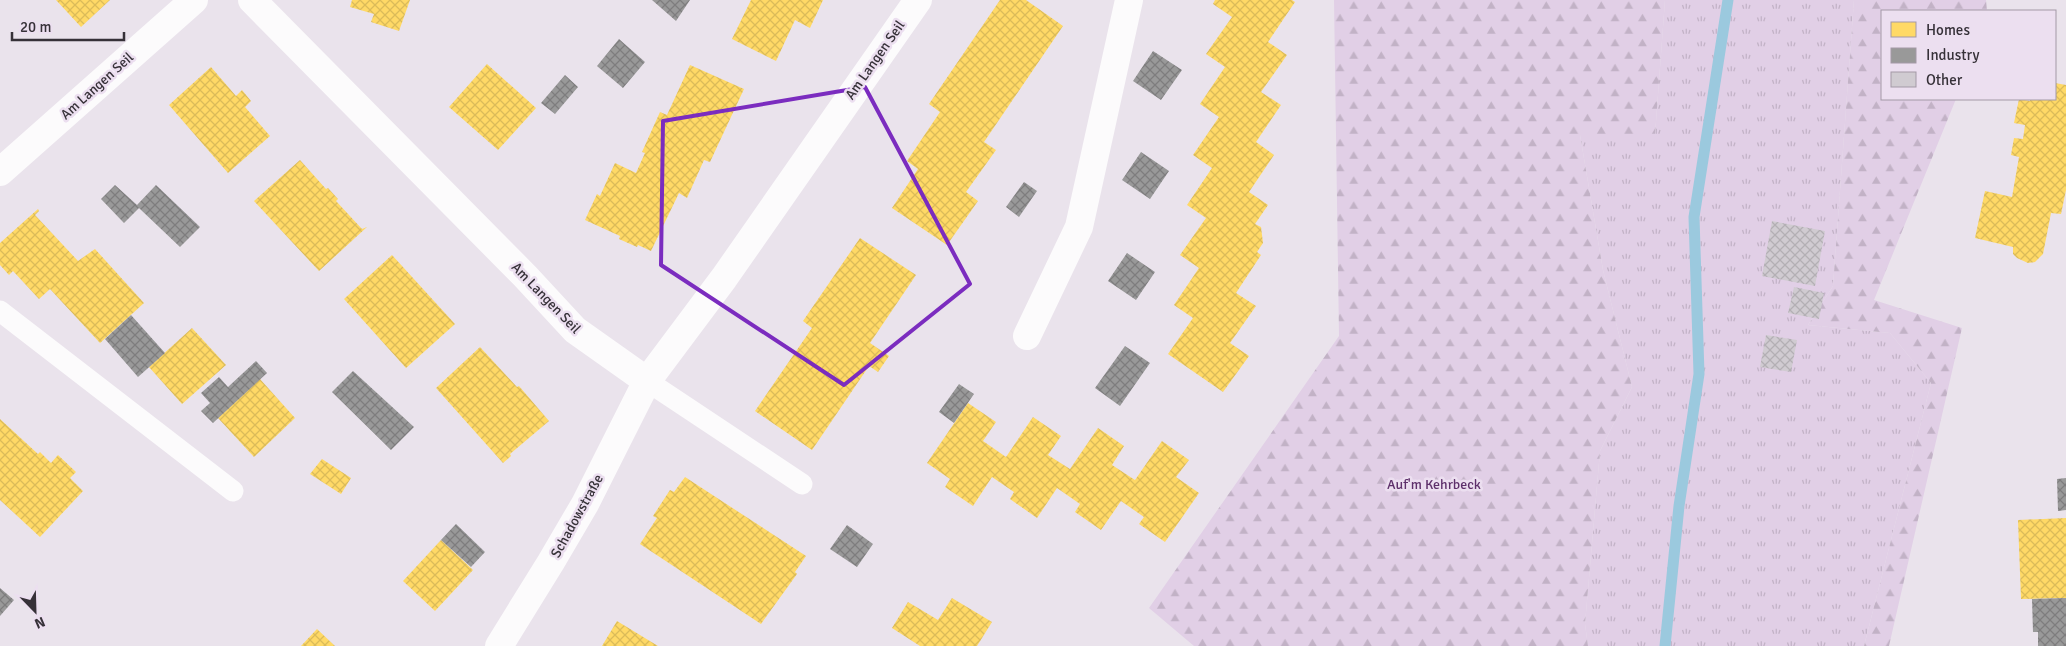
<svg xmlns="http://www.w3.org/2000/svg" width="2066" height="646" font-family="Signika,sans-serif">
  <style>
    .grass { fill: url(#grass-tufts) }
    .forest { fill: url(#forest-firs) }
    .homes { fill: url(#homes-cross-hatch) }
    .industry { fill: url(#industry-cross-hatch) }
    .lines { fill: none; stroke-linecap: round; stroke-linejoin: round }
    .stream { stroke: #9bc9de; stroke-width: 11 }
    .building { fill: url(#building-cross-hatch) }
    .service { stroke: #fcfbfc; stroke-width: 21 }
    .minor { stroke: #fcfbfc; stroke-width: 28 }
    .marked { fill: none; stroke: #7b2cbf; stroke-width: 4; stroke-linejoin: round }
    .labels { text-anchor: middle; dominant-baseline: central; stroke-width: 5; stroke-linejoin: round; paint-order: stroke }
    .street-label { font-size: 14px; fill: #363138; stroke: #ecdff0 }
    .park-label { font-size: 14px; fill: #5e306b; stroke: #ecdff0 }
  </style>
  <defs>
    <pattern id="grass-tufts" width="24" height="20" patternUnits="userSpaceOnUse" patternTransform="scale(1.25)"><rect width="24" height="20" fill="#e1cfe6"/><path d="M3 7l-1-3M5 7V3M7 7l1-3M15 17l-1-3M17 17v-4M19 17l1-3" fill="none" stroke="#c2b2c6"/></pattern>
    <pattern id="forest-firs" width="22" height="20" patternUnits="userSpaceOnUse" patternTransform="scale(1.25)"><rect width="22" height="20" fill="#e1cfe6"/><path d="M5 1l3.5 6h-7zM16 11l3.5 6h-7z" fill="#c2b2c6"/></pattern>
    <pattern id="homes-cross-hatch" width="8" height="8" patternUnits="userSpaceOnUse" patternTransform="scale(1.25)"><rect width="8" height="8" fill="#ffd966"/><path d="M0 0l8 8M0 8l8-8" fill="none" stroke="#dbbb59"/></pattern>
    <pattern id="industry-cross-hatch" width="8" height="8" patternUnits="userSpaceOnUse" patternTransform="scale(1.25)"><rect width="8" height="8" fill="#999"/><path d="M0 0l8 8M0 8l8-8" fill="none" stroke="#7e7d7e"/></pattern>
    <pattern id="building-cross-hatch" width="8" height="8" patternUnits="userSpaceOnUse" patternTransform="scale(1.25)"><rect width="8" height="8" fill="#d0cbd1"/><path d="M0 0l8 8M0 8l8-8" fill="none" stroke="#b3afb4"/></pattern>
  </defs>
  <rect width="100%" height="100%" fill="#eae3ec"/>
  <path class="grass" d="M1665,0H1854L1833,286L1808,325L1890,333L1931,383L1864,646H1588L1585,624L1600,451L1632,387L1603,270L1580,135H1655Z"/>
  <path class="forest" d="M1334,0H1665L1655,135H1580L1603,270L1632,387L1600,451L1585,624L1588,646H1194L1149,608L1339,336Z
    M1854,0H1986L1987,11H1882V99H1956L1874,300L1962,328L1889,646H1864L1931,383L1890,333L1808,325L1833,286Z"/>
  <path class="homes" d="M56,0H110L81,27Z
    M352,0H410L399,31L371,22L374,14L350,7Z
    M751,0H823L810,28L795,20L776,61L732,39Z
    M1000,0H1026L1063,26L984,142L996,150L966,192L978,201L947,245L892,208L918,169L907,161L940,112L929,104Z
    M1215,0H1292L1295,2L1268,42L1287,55L1261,92L1281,105L1256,142L1274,155L1249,192L1268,205L1255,224L1261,227L1263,243L1257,252L1261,255L1236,293L1256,306L1230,343L1249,356L1223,392L1168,354L1193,318L1174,305L1199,268L1180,255L1206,218L1187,205L1212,168L1193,155L1219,117L1200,104L1225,67L1206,54L1232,17L1213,4Z
    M487,64L536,108L498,150L449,107Z
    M690,65L744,89L710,162L704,160L687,198L679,193L651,251L638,245L637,247L619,239L620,236L585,220L597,194L600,196L615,163L636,173L645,153L642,152L660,112L667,115Z
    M211,67L236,96L242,90L251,101L245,107L270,136L228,173L169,105Z
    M2055,83L2066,85V190L2061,214L2051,213L2043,254L2035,262L2028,263L2017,258L2013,254V247L1975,238L1985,191L2012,197L2019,157L2011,155L2014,138L2023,139L2025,125L2014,123L2019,99L2030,101V99H2055Z
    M300,160L326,189L328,188L338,199L336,201L362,229L367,227L319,271L254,201Z
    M38,209L39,211L35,215L78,261L95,249L144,303L100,343L50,289L39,299L13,271L9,275L0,265V243Z
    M860,238L916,275L870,343L889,356L878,372L869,366L812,450L755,411L812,328L803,321Z
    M392,255L455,324L406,368L344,299Z
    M192,328L226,365L182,404L149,367Z
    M480,347L517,387L519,386L549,421L510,454L511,456L503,463L436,388Z
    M260,379L295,418L254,457L218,418Z
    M968,403L996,422L983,441L1006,457L1033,417L1061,436L1048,455L1070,469L1098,428L1124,446L1112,465L1135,480L1162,441L1189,460L1176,477L1199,493L1165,542L1139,524L1144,517L1121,501L1101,530L1075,512L1080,504L1057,488L1037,518L1010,499L1014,492L992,477L973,506L945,487L950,479L927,463Z
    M0,419L38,454L40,452L51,463L58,455L76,472L70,478L83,491L40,537L0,500Z
    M322,459L351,478L341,494L310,474Z
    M685,477L806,556L795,572L797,574L761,624L640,544L657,518L653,516L670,490L674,492Z
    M2066,518V598L2021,599L2018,520Z
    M441,540L473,570L435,611L403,581Z
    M952,598L992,622L977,646H920L892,628L908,602L938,620Z
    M617,621L658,646H602Z
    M317,629L335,646H301Z"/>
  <path class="industry" d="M652,0H690L676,21Z
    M619,39L645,62L623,88L597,66Z
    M1153,51L1182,70L1161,100L1133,81Z
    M565,75L578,87L555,114L541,103Z
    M1141,152L1169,171L1150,199L1122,180Z
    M1024,182L1037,191L1019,217L1006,207Z
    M115,185L137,205L156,185L200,227L180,247L139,208L124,223L101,199Z
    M1127,253L1155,272L1136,300L1108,281Z
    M131,315L165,353L138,377L105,339Z
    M1125,346L1150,363L1120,406L1095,388Z
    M256,361L267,373L213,423L201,411L210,403L201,393L219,377L228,387Z
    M353,371L414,427L391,450L332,392Z
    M959,384L974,394L954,423L939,412Z
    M2066,478V510L2058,511L2057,479Z
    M456,524L485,552L471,567L441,540Z
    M847,525L873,544L857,567L830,549Z
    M0,588L14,600L0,616Z
    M2066,598V646H2038V632H2033L2032,599Z"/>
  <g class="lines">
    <path class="stream" d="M1665,646L1679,506L1699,374L1694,217L1728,0"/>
  </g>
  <path class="building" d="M1772,221L1825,231L1815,286L1762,276Z
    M1794,287L1824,293L1819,319L1788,313Z
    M1766,335L1797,340L1791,372L1760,367Z"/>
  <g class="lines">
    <path class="service" d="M0,311L233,491
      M647,381L802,484"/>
    <path class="minor" d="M252,0L525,276L575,330L647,381
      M0,172L194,0
      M1027,336L1079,227L1129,0
      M499,646L551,562L585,504L647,381L724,278L918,0"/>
  </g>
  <path class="marked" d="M865,87L970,284L844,385L661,265L663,121Z"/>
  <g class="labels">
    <g class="street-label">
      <text transform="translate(875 60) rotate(-55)">Am Langen Seil</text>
      <text transform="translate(97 86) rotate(-42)">Am Langen Seil</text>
      <text transform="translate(546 298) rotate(46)">Am Langen Seil</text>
      <text transform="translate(577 516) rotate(-61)">Schadowstraße</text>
    </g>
    <g class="park-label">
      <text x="1434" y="484">Auf'm Kehrbeck</text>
    </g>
  </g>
  <rect x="1881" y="10" width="175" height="90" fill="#ecdff0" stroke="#a399a6"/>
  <rect x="1891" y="22" width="25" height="15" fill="#ffd966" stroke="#a399a6"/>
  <text x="1926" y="35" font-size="15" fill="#363138">Homes</text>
  <rect x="1891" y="48" width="25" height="15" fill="#999999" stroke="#a399a6"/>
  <text x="1926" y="60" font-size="15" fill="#363138">Industry</text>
  <rect x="1891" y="72" width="25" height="15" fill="#d0cbd1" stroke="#a399a6"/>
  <text x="1926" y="85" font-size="15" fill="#363138">Other</text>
  <g transform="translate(35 611) rotate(157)" stroke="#ecdff0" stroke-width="4" paint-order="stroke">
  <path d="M0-4L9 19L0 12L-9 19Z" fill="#363138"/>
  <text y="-8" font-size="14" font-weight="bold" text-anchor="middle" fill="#363138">N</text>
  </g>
  <path d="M12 32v8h112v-8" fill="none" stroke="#363138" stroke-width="2.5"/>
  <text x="20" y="32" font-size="15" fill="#363138" stroke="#ecdff0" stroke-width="4" paint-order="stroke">20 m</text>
</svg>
